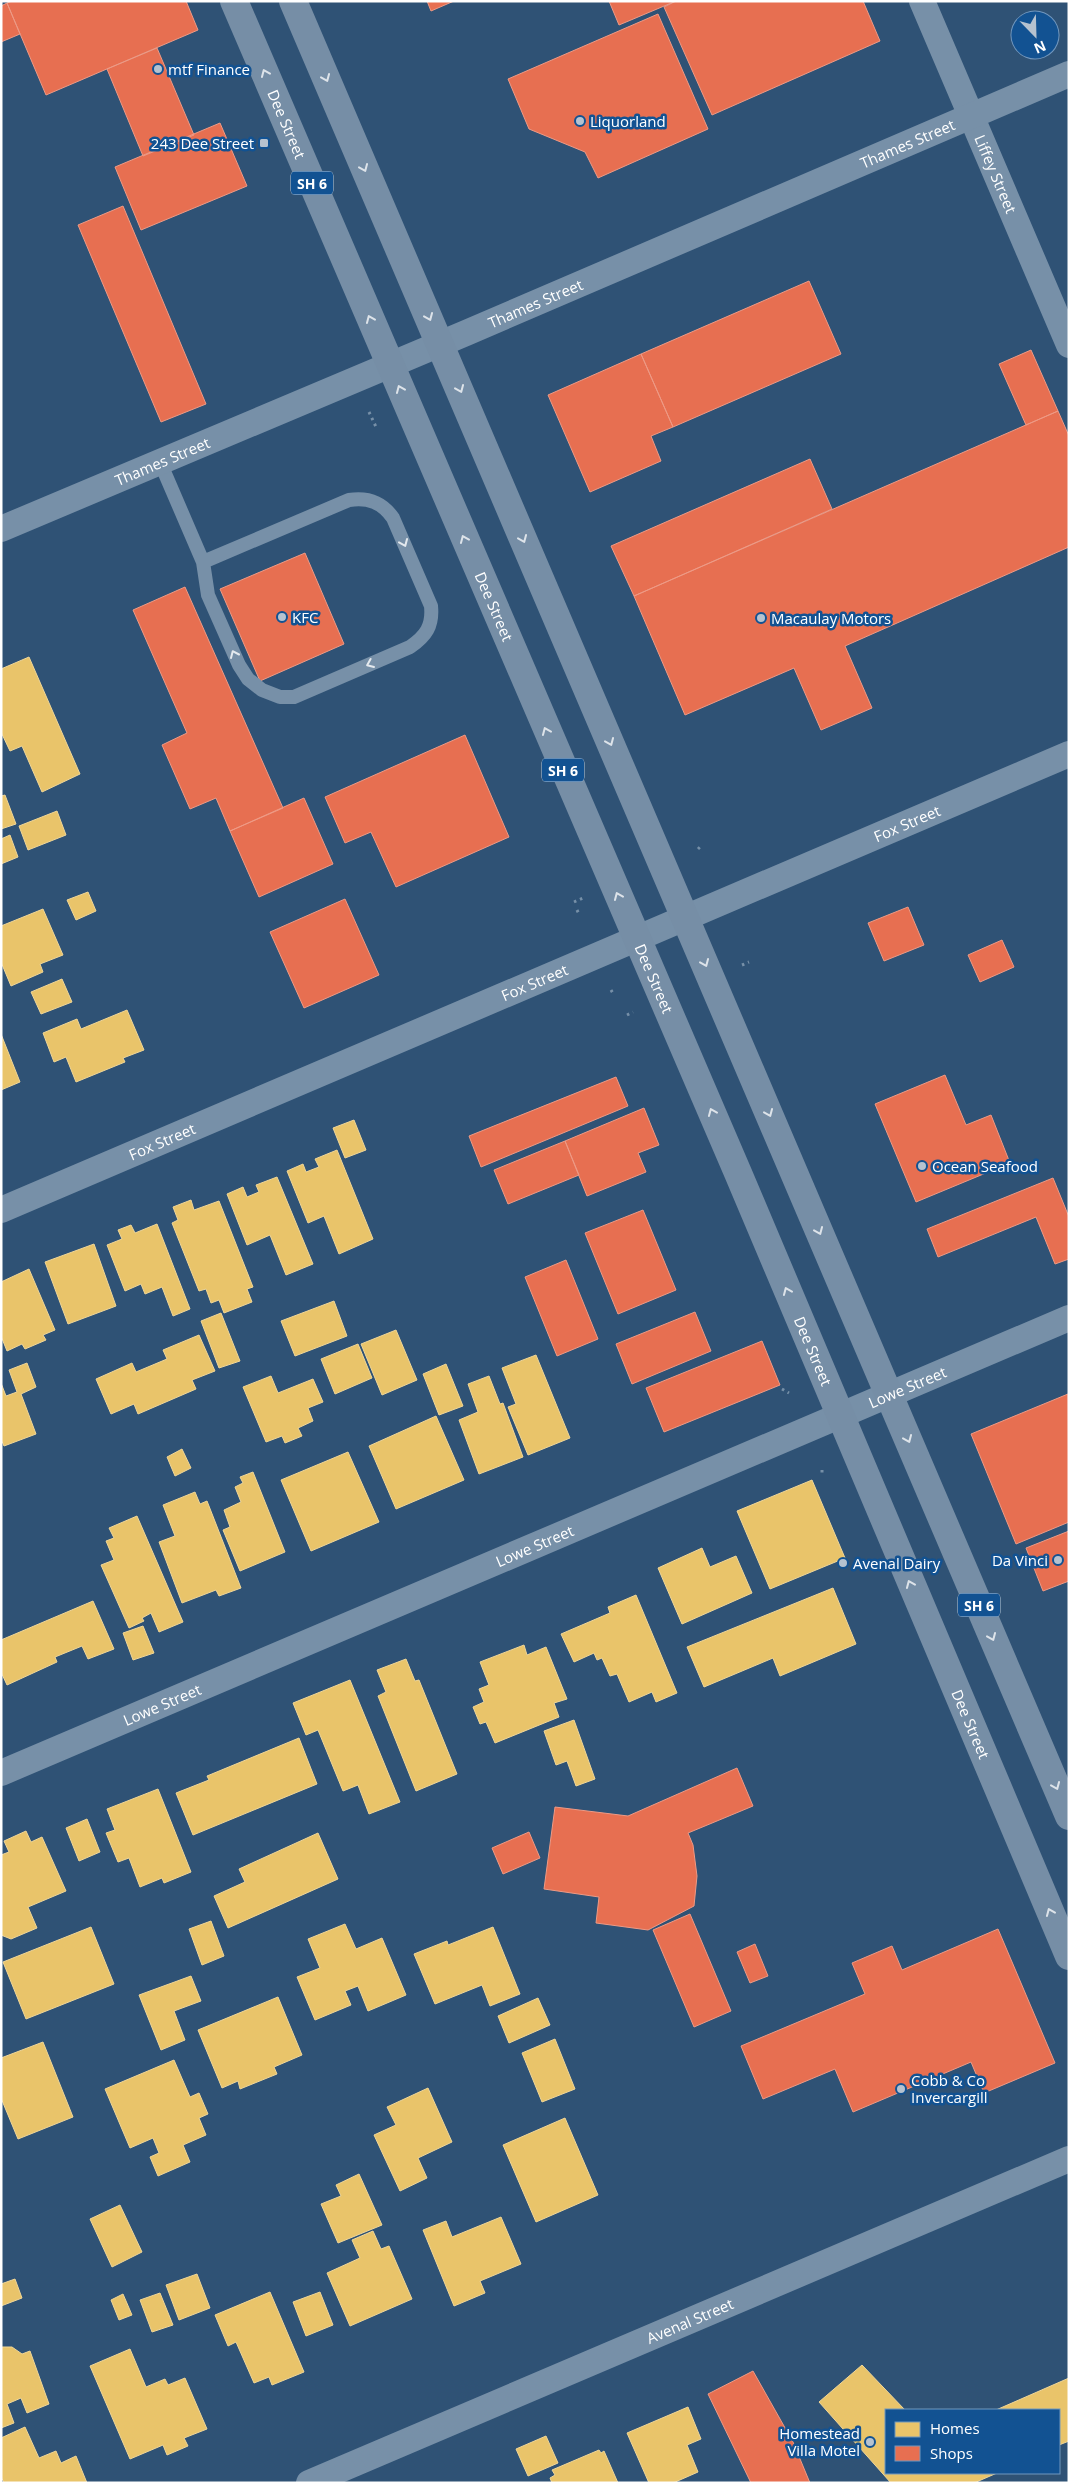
<svg xmlns="http://www.w3.org/2000/svg" width="1070" height="2484" font-family="'Open Sans',sans-serif">
  <style>
    .homes { fill: #e9c46a; stroke: #f0d697 }
    .shops { fill: #e76f51; stroke: #ee9a85 }
    .lines { fill: none; stroke-linecap: round; stroke-linejoin: round }
    .path { stroke: #7790a8; stroke-width: 3; stroke-dasharray: 2.5 4; stroke-linecap: butt }
    .service { stroke: #7790a8; stroke-width: 14 }
    .minor { stroke: #7790a8; stroke-width: 26 }
    .primary { stroke: #768ea6; stroke-width: 28 }
    .oneway { stroke: #dde3e9 }
    .oneway2 { stroke: #e4e9ee }
    .poi-dot { fill: #b6c2cf; stroke: #125292; stroke-width: 2 }
    .labels { text-anchor: middle; dominant-baseline: central; stroke-width: 5; stroke-linejoin: round; paint-order: stroke }
    .shield { fill: #125292; stroke: #b8cbde; stroke-width: 1 }
    .shield-label { font-size: 14px; font-weight: bold; fill: #fff }
    .poi-label { font-size: 15px; fill: #fff; stroke: #125292; text-anchor: start }
    .street-label { font-size: 15px; fill: #fff; stroke: #125292 }
  </style>
  <rect width="100%" height="100%" fill="#2f5275"/>
  <path class="homes" d="M29,657L80,774L42,792L22,746L10,751L1,732V669Z
    M5,795L16,824L1,829V796Z
    M57,811L66,835L28,850L19,826Z
    M10,835L18,857L1,864V839Z
    M88,892L96,911L76,920L67,900Z
    M43,909L63,955L40,964L43,972L11,986L1,962V926Z
    M62,979L72,1002L41,1014L31,992Z
    M127,1010L144,1050L123,1058L125,1062L76,1082L66,1057L54,1062L43,1033L77,1019L81,1029Z
    M1,1034L20,1082L1,1090Z
    M354,1120L366,1150L345,1158L333,1128Z
    M337,1150L373,1239L339,1254L324,1216L308,1223L287,1171L303,1164L306,1172L319,1167L315,1159Z
    M277,1177L313,1264L286,1275L270,1235L247,1245L227,1194L243,1187L247,1197L259,1192L256,1185Z
    M191,1200L194,1210L219,1201L253,1287L247,1289L252,1302L224,1313L219,1300L211,1303L206,1289L199,1291L172,1223L178,1220L173,1207Z
    M157,1224L190,1309L173,1316L162,1287L145,1294L141,1284L125,1291L107,1245L122,1239L118,1230L131,1225L135,1233Z
    M94,1244L116,1306L68,1324L45,1262Z
    M29,1269L55,1330L43,1335L46,1340L25,1349L22,1344L7,1351L1,1336V1282Z
    M334,1301L347,1336L295,1356L281,1321Z
    M221,1313L240,1361L219,1368L201,1321Z
    M396,1330L417,1380L382,1395L361,1344Z
    M199,1335L215,1371L192,1380L196,1389L138,1414L134,1404L111,1414L96,1379L132,1363L136,1372L167,1359L163,1350Z
    M358,1344L372,1378L335,1394L321,1359Z
    M536,1355L570,1438L528,1455L508,1407L516,1404L502,1368Z
    M27,1363L36,1387L21,1394L36,1434L4,1446L1,1439V1383L6,1396L17,1392L9,1370Z
    M446,1364L463,1406L439,1415L423,1374Z
    M271,1376L278,1393L313,1379L323,1402L308,1408L313,1421L298,1428L302,1436L285,1443L282,1436L266,1442L243,1387Z
    M489,1376L500,1404L503,1403L523,1457L479,1474L459,1420L478,1412L468,1384Z
    M436,1416L464,1480L396,1509L369,1446Z
    M182,1449L191,1468L175,1476L167,1457Z
    M348,1452L379,1522L311,1551L281,1480Z
    M253,1472L285,1552L240,1571L223,1530L230,1527L224,1510L241,1502L235,1487L243,1483L240,1477Z
    M812,1480L845,1558L770,1589L737,1511Z
    M195,1492L200,1504L207,1501L241,1588L219,1596L216,1590L182,1603L159,1542L175,1536L163,1505Z
    M137,1516L183,1622L159,1632L151,1613L142,1618L144,1621L129,1628L101,1565L114,1560L106,1541L114,1538L109,1528Z
    M702,1548L710,1567L736,1556L752,1593L682,1624L658,1568Z
    M833,1588L856,1644L780,1676L773,1658L704,1687L687,1647Z
    M636,1595L677,1693L656,1702L652,1692L629,1702L617,1674L610,1676L602,1658L597,1660L594,1653L574,1662L561,1634L610,1613L608,1607Z
    M93,1601L114,1649L88,1659L82,1646L55,1657L57,1662L7,1685L1,1672V1640Z
    M143,1626L154,1653L133,1660L123,1633Z
    M524,1645L527,1655L546,1647L567,1699L554,1703L559,1717L495,1743L486,1722L480,1724L473,1707L484,1702L479,1689L489,1685L480,1662Z
    M406,1659L415,1681L419,1680L457,1774L416,1791L378,1696L386,1692L377,1670Z
    M350,1680L400,1802L369,1814L358,1785L343,1791L318,1730L306,1735L293,1703Z
    M574,1720L595,1779L576,1786L567,1761L556,1765L544,1731Z
    M299,1738L317,1784L193,1835L176,1793L209,1780L207,1776Z
    M158,1789L191,1872L164,1883L162,1878L140,1887L129,1858L118,1862L106,1833L115,1830L107,1809Z
    M87,1819L100,1852L79,1861L66,1828Z
    M26,1831L31,1842L42,1837L66,1891L28,1907L37,1928L11,1939L1,1935V1855L9,1852L4,1841Z
    M318,1833L338,1879L228,1928L214,1896L245,1882L239,1869Z
    M211,1921L224,1956L202,1965L189,1929Z
    M345,1924L356,1949L382,1938L406,1995L368,2011L358,1986L345,1991L351,2005L315,2020L297,1977L320,1968L308,1939Z
    M91,1927L114,1984L26,2019L3,1962Z
    M493,1927L520,1994L490,2006L482,1985L435,2004L414,1954L447,1941L448,1945Z
    M191,1976L201,2001L174,2011L185,2040L161,2050L139,1995Z
    M278,1997L302,2055L274,2067L277,2074L240,2089L238,2081L222,2088L198,2030Z
    M538,1998L550,2025L509,2043L498,2016Z
    M555,2039L575,2089L542,2102L522,2053Z
    M43,2042L73,2117L18,2139L1,2098V2058Z
    M174,2060L190,2097L199,2093L208,2114L199,2118L206,2135L183,2145L190,2162L158,2176L150,2157L159,2153L153,2138L130,2148L105,2089Z
    M428,2088L452,2142L418,2158L427,2178L400,2191L374,2135L396,2125L387,2107Z
    M565,2118L598,2195L536,2222L503,2145Z
    M359,2174L382,2225L338,2243L321,2204L341,2196L336,2185Z
    M120,2205L142,2252L112,2267L90,2219Z
    M501,2217L521,2264L480,2281L485,2293L454,2306L423,2230L446,2221L452,2237Z
    M373,2231L381,2249L389,2246L412,2299L350,2326L327,2273L360,2258L352,2240Z
    M197,2274L210,2308L179,2320L166,2285Z
    M15,2279L22,2298L1,2306V2284Z
    M270,2292L304,2372L272,2385L269,2377L254,2383L236,2342L228,2346L215,2315Z
    M320,2292L333,2325L306,2336L293,2302Z
    M160,2293L173,2325L152,2332L140,2300Z
    M123,2294L132,2315L119,2320L111,2300Z
    M1,2347H12L22,2354L30,2351L49,2404L27,2413L21,2398L7,2404L14,2423L1,2428Z
    M130,2349L146,2387L165,2379L168,2385L185,2378L207,2429L184,2438L188,2446L167,2455L163,2445L130,2459L90,2366Z
    M862,2365L905,2410H886V2473H997L974,2483H891L819,2402Z
    M1069,2378V2441L1059,2445V2410H996Z
    M688,2407L701,2439L687,2445L698,2472L673,2483H649L627,2433Z
    M25,2427L39,2458L56,2451L61,2463L76,2456L87,2483H4L1,2476V2438Z
    M546,2436L558,2463L528,2476L516,2449Z
    M599,2450L601,2453L604,2451L618,2483H552L550,2478L555,2475L552,2470Z"/>
  <path class="shops" d="M12,1H186L198,30L46,95L7,3Z
    M427,1H454L431,11Z
    M609,1H676L619,25Z
    M676,1H863L880,41L712,115L664,7Z
    M7,3L20,34L1,42V6Z
    M658,14L708,129L598,178L585,152L529,129L508,79Z
    M157,48L194,135L143,156L107,69Z
    M220,123L247,186L141,230L115,167Z
    M123,206L206,404L161,422L78,225Z
    M809,281L841,354L673,427L641,354Z
    M1031,350L1058,411L1026,425L999,364Z
    M641,354L673,427L651,436L661,461L590,492L548,395Z
    M1058,411L1069,436V547L845,646L872,708L821,730L794,668L685,715L634,596Z
    M810,459L832,509L634,596L611,546Z
    M305,553L344,644L260,681L220,589Z
    M185,587L283,808L230,831L216,798L190,809L162,745L187,733L133,610Z
    M465,735L509,837L396,887L371,832L345,843L325,797Z
    M304,798L333,864L259,897L230,831Z
    M345,899L379,975L304,1008L270,932Z
    M908,907L924,945L884,961L868,923Z
    M1002,940L1014,967L980,982L968,955Z
    M945,1075L966,1125L991,1115L1010,1163L916,1202L875,1104Z
    M616,1077L628,1106L481,1167L469,1136Z
    M644,1108L659,1145L638,1153L646,1172L587,1196L565,1141Z
    M565,1141L579,1175L508,1204L494,1170Z
    M1053,1178L1069,1217V1259L1055,1264L1036,1217L938,1257L927,1229Z
    M643,1210L676,1290L618,1314L585,1233Z
    M566,1260L598,1339L557,1356L525,1277Z
    M695,1312L711,1351L632,1384L616,1344Z
    M762,1341L780,1385L664,1432L646,1388Z
    M1068,1394L1069,1522L1016,1544L971,1434Z
    M1069,1531V1581L1043,1591L1026,1548Z
    M737,1768L753,1806L688,1833L693,1845L697,1876L694,1906L648,1930L596,1923L599,1897L544,1889L555,1807L628,1816Z
    M529,1832L540,1858L503,1874L492,1848Z
    M690,1914L731,2011L694,2027L653,1930Z
    M998,1929L1055,2063L984,2093L971,2062L853,2112L835,2069L763,2099L741,2046L865,1994L852,1963L892,1946L902,1970Z
    M755,1944L768,1976L750,1983L737,1952Z
    M753,2371L793,2442L810,2483H751L708,2394Z"/>
  <g class="lines">
    <path class="path" d="M369,412L377,429
      M698,849L701,846
      M574,902L583,898
      M577,910L579,914
      M742,965L749,962
      M611,990L614,995
      M627,1015L633,1012
      M782,1389L789,1393
      M822,1470V1475"/>
    <path class="service" d="M160,462L203,562L208,595L239,665L248,679L262,690L280,697H294L410,647C426,636 433,626 431,606L393,518C382,502 368,497 349,500L203,562"/>
    <g class="minor">
      <path id="s1" d="M922,1L1069,345"/>
      <path id="s2" d="M1,529L466,333L1069,74"/>
      <path id="s3" d="M1,1210L1069,754"/>
      <path id="s4" d="M1,1773L1069,1318"/>
      <path id="s5" d="M309,2483L1069,2159"/>
    </g>
    <g class="primary">
      <path id="s6" d="M234,1L738,1173L1069,1956"/>
      <path d="M293,1L1069,1816"/>
    </g>
  </g>
  <defs><path id="oneway-chevron" d="M-2-3.5L2.5 0L-2 3.5" fill="none" stroke-width="1.6" stroke-linecap="round" stroke-linejoin="round" transform="scale(1.25)"/></defs>
  <g class="oneway">
    <use href="#oneway-chevron" transform="translate(265 73) rotate(-113)"/>
    <use href="#oneway-chevron" transform="translate(326 78) rotate(67)"/>
    <use href="#oneway-chevron" transform="translate(364 168) rotate(67)"/>
    <use href="#oneway-chevron" transform="translate(429 317) rotate(67)"/>
    <use href="#oneway-chevron" transform="translate(370 319) rotate(-113)"/>
    <use href="#oneway-chevron" transform="translate(400 389) rotate(-113)"/>
    <use href="#oneway-chevron" transform="translate(460 389) rotate(67)"/>
    <use href="#oneway-chevron" transform="translate(464 539) rotate(-113)"/>
    <use href="#oneway-chevron" transform="translate(523 539) rotate(67)"/>
    <use href="#oneway-chevron" transform="translate(546 731) rotate(-113)"/>
    <use href="#oneway-chevron" transform="translate(610 742) rotate(67)"/>
    <use href="#oneway-chevron" transform="translate(618 896) rotate(-113)"/>
    <use href="#oneway-chevron" transform="translate(705 963) rotate(67)"/>
    <use href="#oneway-chevron" transform="translate(712 1112) rotate(-113)"/>
    <use href="#oneway-chevron" transform="translate(769 1113) rotate(67)"/>
    <use href="#oneway-chevron" transform="translate(819 1231) rotate(67)"/>
    <use href="#oneway-chevron" transform="translate(787 1291) rotate(-113)"/>
    <use href="#oneway-chevron" transform="translate(908 1439) rotate(67)"/>
    <use href="#oneway-chevron" transform="translate(910 1584) rotate(-113)"/>
    <use href="#oneway-chevron" transform="translate(992 1637) rotate(67)"/>
    <use href="#oneway-chevron" transform="translate(1056 1786) rotate(67)"/>
    <use href="#oneway-chevron" transform="translate(1050 1912) rotate(-113)"/>
  </g>
  <g class="oneway2">
    <use href="#oneway-chevron" transform="translate(404 543) rotate(67)"/>
    <use href="#oneway-chevron" transform="translate(234 654) rotate(-114)"/>
    <use href="#oneway-chevron" transform="translate(370 664) rotate(157)"/>
  </g>
  <g class="poi-dot">
    <circle cx="158" cy="69" r="5"/>
    <circle cx="580" cy="121" r="5"/>
    <rect x="259" y="138" width="10" height="10" rx="2.5"/>
    <circle cx="282" cy="617" r="5"/>
    <circle cx="761" cy="618" r="5"/>
    <circle cx="922" cy="1166" r="5"/>
    <circle cx="1058" cy="1560" r="5"/>
    <circle cx="843" cy="1563" r="5"/>
    <circle cx="901" cy="2089" r="5"/>
    <circle cx="870" cy="2442" r="5"/>
  </g>
  <g class="labels">
    <g class="shield">
      <rect x="291" y="171.5" width="42" height="23" rx="4"/>
      <rect x="542" y="758.5" width="42" height="23" rx="4"/>
      <rect x="958" y="1593.5" width="42" height="23" rx="4"/>
    </g>
    <g class="shield-label">
      <text x="312" y="183">SH 6</text>
      <text x="563" y="770">SH 6</text>
      <text x="979" y="1605">SH 6</text>
    </g>
    <g class="poi-label">
      <text x="168" y="69">mtf Finance</text>
      <text x="590" y="121">Liquorland</text>
      <text x="254" y="143" text-anchor="end">243 Dee Street</text>
      <text x="292" y="617">KFC</text>
      <text x="771" y="618">Macaulay Motors</text>
      <text x="932" y="1166">Ocean Seafood</text>
      <text x="1048" y="1560" text-anchor="end">Da Vinci</text>
      <text x="853" y="1563">Avenal Dairy</text>
      <text x="911" y="2080">Cobb &amp; Co<tspan x="911" dy="17">Invercargill</tspan></text>
      <text x="860" y="2433" text-anchor="end">Homestead<tspan x="860" dy="17">Villa Motel</tspan></text>
    </g>
    <g class="street-label">
      <text stroke="none"><textPath href="#s6" startOffset="134">Dee Street</textPath></text>
      <text stroke="none"><textPath href="#s2" startOffset="985">Thames Street</textPath></text>
      <text stroke="none"><textPath href="#s1" startOffset="188">Liffey Street</textPath></text>
      <text stroke="none"><textPath href="#s2" startOffset="580">Thames Street</textPath></text>
      <text stroke="none"><textPath href="#s2" startOffset="175">Thames Street</textPath></text>
      <text stroke="none"><textPath href="#s6" startOffset="659">Dee Street</textPath></text>
      <text stroke="none"><textPath href="#s3" startOffset="985">Fox Street</textPath></text>
      <text stroke="none"><textPath href="#s6" startOffset="1064">Dee Street</textPath></text>
      <text stroke="none"><textPath href="#s3" startOffset="580">Fox Street</textPath></text>
      <text stroke="none"><textPath href="#s3" startOffset="175">Fox Street</textPath></text>
      <text stroke="none"><textPath href="#s6" startOffset="1469">Dee Street</textPath></text>
      <text stroke="none"><textPath href="#s4" startOffset="985">Lowe Street</textPath></text>
      <text stroke="none"><textPath href="#s4" startOffset="580">Lowe Street</textPath></text>
      <text stroke="none"><textPath href="#s4" startOffset="175">Lowe Street</textPath></text>
      <text stroke="none"><textPath href="#s6" startOffset="1874">Dee Street</textPath></text>
      <text stroke="none"><textPath href="#s5" startOffset="414">Avenal Street</textPath></text>
    </g>
  </g>
  <rect width="1070" height="2484" fill="none" stroke="#ffffff" stroke-width="5"/>
  <rect x="885" y="2409" width="175" height="65" fill="#125292" stroke="#7197be"/>
  <rect x="895" y="2422" width="25" height="15" fill="#e9c46a" stroke="#7197be"/>
  <text x="930" y="2434" font-size="15" fill="#ffffff">Homes</text>
  <rect x="895" y="2446" width="25" height="15" fill="#e76f51" stroke="#7197be"/>
  <text x="930" y="2459" font-size="15" fill="#ffffff">Shops</text>
  <g transform="translate(1035 35) rotate(157)"><circle r="24" fill="#125292" stroke="#7197be"/>
  <path d="M0-4L9 19L0 12L-9 19Z" fill="#b6c2cf"/>
  <text y="-8" font-size="14" font-weight="bold" text-anchor="middle" fill="#ffffff">N</text>
  </g>
</svg>
